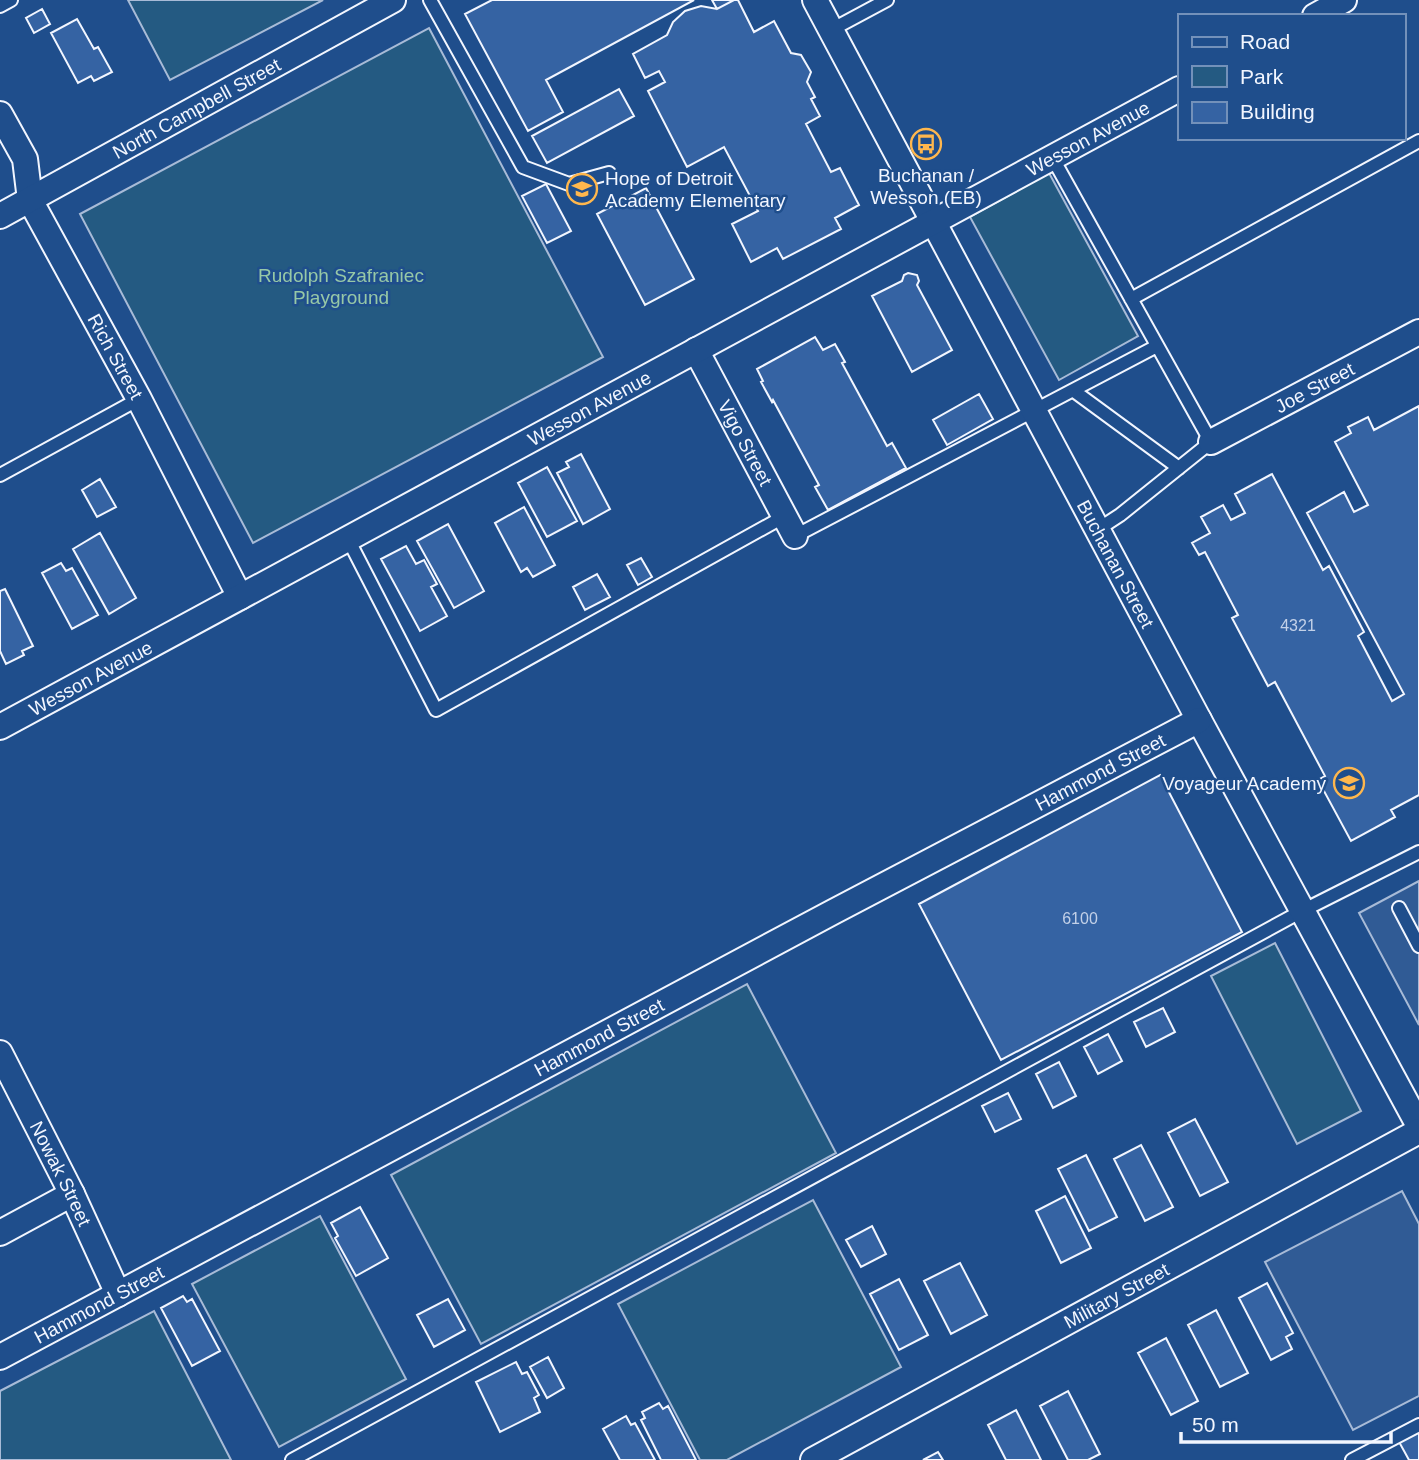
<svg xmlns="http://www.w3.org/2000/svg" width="1419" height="1460" font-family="Helvetica,sans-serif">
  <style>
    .green { fill: #245a82; stroke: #a8bbd7; stroke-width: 2 }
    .parking { fill: #305b95; stroke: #a8bbd7; stroke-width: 2 }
    .building { fill: #3563a3; stroke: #f2f6ff; stroke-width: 2 }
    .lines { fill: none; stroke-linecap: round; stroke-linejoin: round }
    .service-casing { stroke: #f2f6ff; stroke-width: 16 }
    .minor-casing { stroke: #f2f6ff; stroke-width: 28 }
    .service { stroke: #1f4e8c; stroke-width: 12 }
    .minor { stroke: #1f4e8c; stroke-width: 24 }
    .labels { text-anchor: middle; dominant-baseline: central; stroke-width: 5; stroke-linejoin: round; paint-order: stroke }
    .number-label { font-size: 16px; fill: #c3d1e8 }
    .street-label { font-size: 19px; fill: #f2f6ff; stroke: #1f4e8c }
    .poi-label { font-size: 19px; fill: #f2f6ff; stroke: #1f4e8c }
    .park-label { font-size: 19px; fill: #97c8a6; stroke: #1f4e8c }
  </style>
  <rect width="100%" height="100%" fill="#1f4e8c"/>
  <path class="green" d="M128,0H323L170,80Z
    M429,28L603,357L253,543L80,214Z
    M1049,173L1138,336L1059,380L970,217Z
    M1275,943L1361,1111L1297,1144L1211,976Z
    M747,984L836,1153L481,1344L391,1175Z
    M813,1200L901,1367L727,1460H700L618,1304Z
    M320,1216L406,1379L279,1447L192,1284Z
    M154,1311L231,1460H0V1391Z"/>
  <path class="parking" d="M1419,881V1025L1359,913Z
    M1402,1191L1419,1224V1396L1353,1430L1265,1262Z"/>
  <path class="building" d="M492,0H694L546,80L563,112L528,131L465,14Z
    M712,0H734L717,9Z
    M734,0H738L754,32L774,21L791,53L801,55L811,72L807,82L815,97L811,99L820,116L806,124L831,172L840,168L859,205L835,218L841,229L783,259L777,248L751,262L732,224L758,211L724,147L687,167L648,91L665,82L659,71L645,78L633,54L667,35L673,22L685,11L701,6L717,9Z
    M42,9L50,24L34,33L26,18Z
    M77,19L94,49L98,47L112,72L94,81L91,76L78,83L51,33Z
    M619,89L634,116L547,163L532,136Z
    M546,184L571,231L547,243L522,196Z
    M646,188L694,279L645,305L597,214Z
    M908,273L917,275L919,281L917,285L952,350L912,372L872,296L902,281L904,275Z
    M815,337L823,350L835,344L845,362L842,363L887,446L892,443L906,468L828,510L815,487L819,485L773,400L772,402L761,382L763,381L757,369Z
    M979,394L993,419L947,445L933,420Z
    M1419,406V795L1391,810L1395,817L1351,841L1318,780L1325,776L1275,682L1268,686L1232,618L1238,615L1205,552L1199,555L1192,543L1210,533L1201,517L1223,505L1231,520L1245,513L1235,494L1272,474L1323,570L1329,566L1364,632L1358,636L1392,701L1404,694L1307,513L1344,492L1354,512L1368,505L1335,442L1351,433L1348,427L1368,417L1374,430Z
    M581,454L610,509L583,524L557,473L569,467L566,462Z
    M547,467L577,521L547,537L518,483Z
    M100,479L116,507L97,517L82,490Z
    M524,507L555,565L533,577L527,568L521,572L495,523Z
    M448,524L484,591L454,608L417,541Z
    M100,533L136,598L109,614L73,549Z
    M406,546L416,564L424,560L437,584L431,587L447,616L420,631L381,559Z
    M641,558L652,577L638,585L627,565Z
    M61,563L66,571L72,568L98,615L72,629L42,573Z
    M597,574L610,597L585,610L573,587Z
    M5,589L33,646L22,651L24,655L6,664L0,651V591Z
    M1160,775L1242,932L1001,1060L919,904Z
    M1163,1008L1175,1032L1146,1047L1134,1022Z
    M1108,1034L1122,1061L1098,1074L1084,1047Z
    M1059,1062L1076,1096L1053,1108L1036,1074Z
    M1008,1093L1021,1119L995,1132L982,1106Z
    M1195,1119L1228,1182L1200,1196L1168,1133Z
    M1141,1145L1173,1207L1145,1221L1114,1159Z
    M1086,1155L1117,1217L1089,1231L1058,1169Z
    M1065,1196L1091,1248L1061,1263L1036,1211Z
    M360,1207L388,1258L356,1276L335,1238L338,1236L331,1223Z
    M872,1226L886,1254L861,1267L846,1240Z
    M960,1263L987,1315L951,1334L924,1281Z
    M899,1279L928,1335L899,1350L870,1294Z
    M1267,1283L1293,1333L1286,1337L1292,1349L1271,1360L1239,1298Z
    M183,1296L187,1302L192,1299L220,1351L192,1366L161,1308Z
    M448,1299L465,1330L434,1347L417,1315Z
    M1216,1310L1248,1373L1220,1387L1188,1325Z
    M1166,1338L1198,1401L1171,1415L1138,1353Z
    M548,1357L564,1388L547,1398L530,1367Z
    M516,1362L522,1374L527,1372L539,1395L534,1398L540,1412L500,1432L476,1382Z
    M1068,1391L1100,1454L1088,1460H1068L1040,1406Z
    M659,1403L663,1409L668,1406L696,1460H661L641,1420L645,1418L642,1412Z
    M1016,1410L1041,1460H1006L988,1425Z
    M626,1416L631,1425L635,1423L655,1460H620L603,1429Z
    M1419,1429V1460H1409L1398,1440Z
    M938,1452L943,1460H923Z"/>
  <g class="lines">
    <g class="service-casing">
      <path id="service" d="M430,0L523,167L569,184L609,173
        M0,6L11,0
        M831,30L887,0
        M1052,157L1211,442L1120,515L1097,530
        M1131,299L1419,141
        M1074,391L1179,468
        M0,475L139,399
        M795,536L1157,346
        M348,539L436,710L785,516
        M1399,908L1419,946
        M292,1460L1302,911L1419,852
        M1352,1460L1419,1425"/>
    </g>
    <g class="minor-casing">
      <g id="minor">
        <path id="s1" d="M815,0L1199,720L1419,1126"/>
        <path d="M1315,16L1344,0"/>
        <path id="s2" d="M0,114L25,159L30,200L139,399L240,597"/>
        <path id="s3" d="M0,216L393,0"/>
        <path id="s4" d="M696,350L795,536"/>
        <path id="s5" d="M1211,442L1419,332"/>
        <path id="s6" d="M0,727L1179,89"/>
        <path id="s7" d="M0,1053L72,1194L118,1294"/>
        <path d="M0,1233L72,1194"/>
        <path id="s8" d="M0,1357L833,912L1199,720"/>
        <path id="s9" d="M813,1460L1419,1131"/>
      </g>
    </g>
    <use href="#service" class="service"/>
    <use href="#minor" class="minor"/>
  </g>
  <defs>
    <g id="bus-ring" transform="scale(1.575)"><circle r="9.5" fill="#1f4e8c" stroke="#ffb74d" stroke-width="1.5"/><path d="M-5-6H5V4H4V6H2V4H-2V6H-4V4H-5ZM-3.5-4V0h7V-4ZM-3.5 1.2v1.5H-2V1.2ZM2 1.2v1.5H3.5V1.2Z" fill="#ffb74d"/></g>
    <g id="school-ring" transform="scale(1.575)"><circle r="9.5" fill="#1f4e8c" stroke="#ffb74d" stroke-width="1.5"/><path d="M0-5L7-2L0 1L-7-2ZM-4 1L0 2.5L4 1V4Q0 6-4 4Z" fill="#ffb74d"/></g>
  </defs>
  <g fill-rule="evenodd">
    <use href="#bus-ring" x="926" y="144"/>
    <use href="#school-ring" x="582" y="189"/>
    <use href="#school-ring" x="1349" y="783"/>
  </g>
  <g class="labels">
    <g class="number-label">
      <text x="1298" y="625">4321</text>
      <text x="1080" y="918">6100</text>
    </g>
    <g class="street-label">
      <text stroke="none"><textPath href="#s3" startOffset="224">North Campbell Street</textPath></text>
      <text stroke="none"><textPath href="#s6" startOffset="1237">Wesson Avenue</textPath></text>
      <text stroke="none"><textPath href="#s2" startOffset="271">Rich Street</textPath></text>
      <text stroke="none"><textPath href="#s5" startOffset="117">Joe Street</textPath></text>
      <text stroke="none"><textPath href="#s6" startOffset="670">Wesson Avenue</textPath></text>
      <text stroke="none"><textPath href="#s4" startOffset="105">Vigo Street</textPath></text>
      <text stroke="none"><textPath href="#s1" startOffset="639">Buchanan Street</textPath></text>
      <text stroke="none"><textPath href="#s6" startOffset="103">Wesson Avenue</textPath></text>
      <text stroke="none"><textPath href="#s8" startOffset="1246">Hammond Street</textPath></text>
      <text stroke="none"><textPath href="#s8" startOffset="679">Hammond Street</textPath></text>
      <text stroke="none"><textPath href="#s7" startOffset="135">Nowak Street</textPath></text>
      <text stroke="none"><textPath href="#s9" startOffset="345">Military Street</textPath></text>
      <text stroke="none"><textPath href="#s8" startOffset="112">Hammond Street</textPath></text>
    </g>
    <g class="poi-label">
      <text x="926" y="175">Buchanan /<tspan x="926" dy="22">Wesson (EB)</tspan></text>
      <text x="605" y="178" text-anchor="start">Hope of Detroit<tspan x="605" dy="22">Academy Elementary</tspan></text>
      <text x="1326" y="783" text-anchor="end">Voyageur Academy</text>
    </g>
    <g class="park-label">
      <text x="341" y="275">Rudolph Szafraniec<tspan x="341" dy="22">Playground</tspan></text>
    </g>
  </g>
  <rect x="1178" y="14" width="228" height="126" fill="#1f4e8c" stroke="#7391ba" stroke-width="2"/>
  <rect x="1192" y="37" width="35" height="10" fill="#1f4e8c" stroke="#7391ba" stroke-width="2"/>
  <text x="1240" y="49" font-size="21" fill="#f2f6ff">Road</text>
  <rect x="1192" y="66" width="35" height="21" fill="#245a82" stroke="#7391ba" stroke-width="2"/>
  <text x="1240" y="84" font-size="21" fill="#f2f6ff">Park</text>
  <rect x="1192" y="102" width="35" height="21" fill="#3563a3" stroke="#7391ba" stroke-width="2"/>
  <text x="1240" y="119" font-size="21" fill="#f2f6ff">Building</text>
  <path d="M1181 1432v10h210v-10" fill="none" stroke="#f2f6ff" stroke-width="3.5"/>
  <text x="1192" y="1432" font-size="21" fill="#f2f6ff" stroke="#1f4e8c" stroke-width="5" paint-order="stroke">50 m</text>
</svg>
